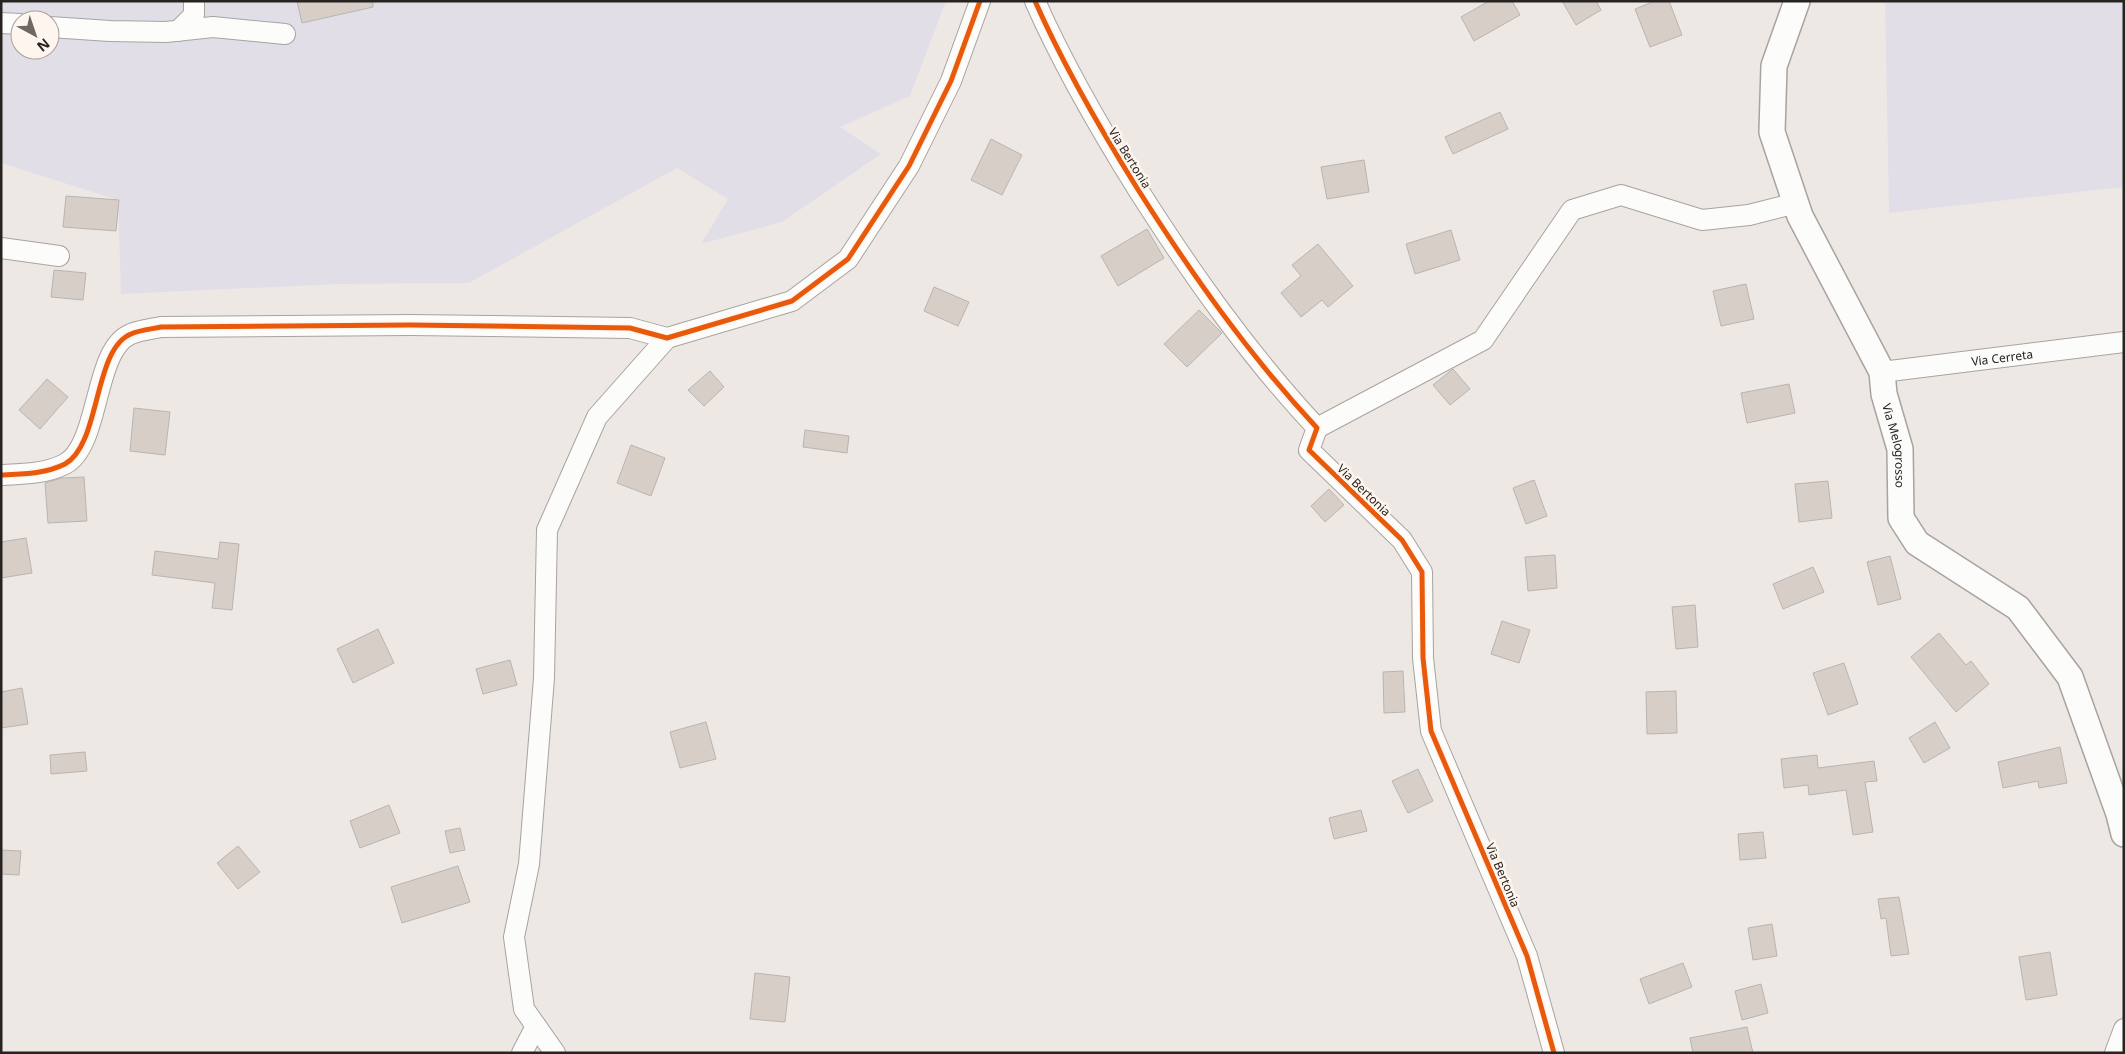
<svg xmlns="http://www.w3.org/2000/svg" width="2125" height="1054" font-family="'Noto Sans',sans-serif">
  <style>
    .green { fill: #e2dee8; fill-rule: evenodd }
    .building { fill: #d7cec8; stroke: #b9b4b1 }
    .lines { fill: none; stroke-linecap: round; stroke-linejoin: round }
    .minor-casing { stroke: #a8a3a0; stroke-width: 22 }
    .tertiary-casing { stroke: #a8a3a0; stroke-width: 28 }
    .minor { stroke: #fcfcfb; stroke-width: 20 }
    .tertiary { stroke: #fcfcfb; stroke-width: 25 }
    .cycleway-casing { stroke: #fef5ef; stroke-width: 8 }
    .cycleway { stroke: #e8590c; stroke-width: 5 }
    .labels { text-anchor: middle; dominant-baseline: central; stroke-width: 5; stroke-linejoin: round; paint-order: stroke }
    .street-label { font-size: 12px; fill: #272321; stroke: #fef5ef }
  </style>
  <rect width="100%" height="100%" fill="#eee8e4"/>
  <path class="green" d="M1,1H946L910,96L840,127L881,154L782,222L701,244L728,199L677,168L469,283L339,284L121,294L118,200L1,163ZM20,20H50V50H20Z
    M1885,1H2124V187L1889,213Z"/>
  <path class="building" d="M297,1H373V7L302,23Z
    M1489,1H1512L1520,15L1474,41L1461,17Z
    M1562,1H1596L1601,10L1576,25Z
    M1655,1H1669L1682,35L1650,47L1635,9Z
    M1500,112L1508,129L1453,154L1445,137Z
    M991,139L1022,155L1002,195L971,180Z
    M1364,160L1369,192L1327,199L1321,167Z
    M66,196L119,200L116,231L63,227Z
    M1147,229L1164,258L1118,286L1101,256Z
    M1451,230L1460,260L1415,274L1406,244Z
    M1318,244L1353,286L1328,307L1322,300L1301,317L1281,293L1301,276L1292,265Z
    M54,270L86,273L83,300L51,297Z
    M1746,284L1754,319L1721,326L1713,291Z
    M934,287L969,302L958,326L924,311Z
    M1199,310L1222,333L1187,367L1164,344Z
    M1453,369L1470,389L1450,405L1433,385Z
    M710,371L724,387L704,406L688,390Z
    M47,379L68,397L40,429L19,410Z
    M1789,384L1795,413L1747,423L1741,393Z
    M134,408L170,412L165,455L130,451Z
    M805,430L849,436L847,453L803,447Z
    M631,445L665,458L651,496L617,483Z
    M84,477L87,521L48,523L45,483L62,478Z
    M1534,480L1547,516L1526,524L1513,488Z
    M1828,481L1832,518L1799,522L1795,484Z
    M1329,489L1344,505L1325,522L1311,506Z
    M26,538L32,573L1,578V542Z
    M220,542L239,544L232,610L212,608L215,583L152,575L155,551L218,559Z
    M1555,555L1557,588L1528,591L1525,557Z
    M1890,556L1901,599L1878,605L1867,562Z
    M1813,567L1824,592L1783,609L1773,584Z
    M1695,605L1698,647L1676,649L1672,607Z
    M1502,621L1530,630L1519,663L1491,654Z
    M378,629L394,663L353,683L337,649Z
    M1939,633L1966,665L1971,661L1989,684L1956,712L1911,657Z
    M510,660L517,685L483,694L476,669Z
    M1844,663L1858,704L1828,715L1813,673Z
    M1403,671L1405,712L1384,713L1383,672Z
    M22,688L28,724L1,728V692Z
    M1676,691L1677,733L1647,734L1646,692Z
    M706,722L716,759L680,768L670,732Z
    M1935,722L1950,748L1924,763L1909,738Z
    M2060,747L2067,783L2039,788L2038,781L2003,788L1998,762Z
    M85,752L87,771L51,774L50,755Z
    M1817,755L1818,768L1874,761L1877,781L1865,782L1873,832L1853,835L1846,790L1809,795L1808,785L1784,788L1781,759Z
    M1418,769L1433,801L1408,813L1392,781Z
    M389,805L400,833L360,848L350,821Z
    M1361,810L1367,831L1334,839L1329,818Z
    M460,828L465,850L450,853L445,831Z
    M1763,832L1766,858L1740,860L1738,834Z
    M238,846L260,872L238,889L217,863Z
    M1,850L21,851L19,875L1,874Z
    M458,866L470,902L402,923L391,887Z
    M1899,897L1909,954L1891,956L1886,918L1881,919L1878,899Z
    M1772,924L1777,956L1753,960L1748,928Z
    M2050,952L2057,995L2026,1000L2019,957Z
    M1683,963L1692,987L1649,1004L1640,979Z
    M755,973L790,977L785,1022L750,1019Z
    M1761,984L1768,1013L1742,1020L1735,991Z
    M1747,1027L1753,1053H1693L1690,1038Z"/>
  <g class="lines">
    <g class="minor-casing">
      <g id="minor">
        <path d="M1035,1C1064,67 1099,127 1137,188C1191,273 1248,354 1317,428L1309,450L1402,540L1422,572L1423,658L1431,731L1527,956L1554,1053"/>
        <path d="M1,23L20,24"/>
        <path d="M50,27L110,31L166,32L213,27L285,34"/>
        <path d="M178,31L194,15V1"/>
        <path d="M1,248L59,256"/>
        <path id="s1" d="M1882,372L2124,342"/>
        <path d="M1317,428L1483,340L1572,210L1621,195L1702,220L1749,215L1796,203"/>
        <path d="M1,475C23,474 45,474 65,464C101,444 93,349 131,334C140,330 152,329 161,327L410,325L630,328L667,338L792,301L848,259L909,166L951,81L980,1"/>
        <path d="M522,1053L536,1026"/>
        <path d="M555,1053L524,1009L514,937L529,864L544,678L547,530L597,417L667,338"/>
        <path d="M2115,1053L2124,1029"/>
      </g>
    </g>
    <g class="tertiary-casing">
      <g id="tertiary">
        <path id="s2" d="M1797,1L1774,66L1772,132L1800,216L1882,372L1884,394L1900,449L1901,518L1917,543L2018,608L2070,677L2119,814L2124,834"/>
      </g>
    </g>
    <use href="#minor" class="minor"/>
    <use href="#tertiary" class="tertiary"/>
    <g class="cycleway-casing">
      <path id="cycleway" d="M1035,1C1064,67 1099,127 1137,188C1191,273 1248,354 1317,428L1309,450L1402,540L1422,572L1423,658L1431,731L1527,956L1554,1053
        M1,475C23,474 45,474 65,464C101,444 93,349 131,334C140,330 152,329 161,327L410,325L630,328L667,338L792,301L848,259L909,166L951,81L980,1"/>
    </g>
    <use href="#cycleway" class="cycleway"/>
  </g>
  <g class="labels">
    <g class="street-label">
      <text transform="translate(1130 158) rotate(58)">Via Bertonia</text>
      <text stroke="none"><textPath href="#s1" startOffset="121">Via Cerreta</textPath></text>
      <text stroke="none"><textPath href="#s2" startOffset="475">Via Melogrosso</textPath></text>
      <text transform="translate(1364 490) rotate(44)">Via Bertonia</text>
      <text transform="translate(1503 875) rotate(67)">Via Bertonia</text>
    </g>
  </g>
  <rect width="2125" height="1054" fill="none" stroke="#272321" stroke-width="5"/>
  <g transform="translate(35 35) rotate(140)"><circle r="24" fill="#fef5ef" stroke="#a8a19d"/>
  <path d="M0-4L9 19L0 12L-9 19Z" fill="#6d6865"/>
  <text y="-8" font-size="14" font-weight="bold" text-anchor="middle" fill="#272321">N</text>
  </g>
</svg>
